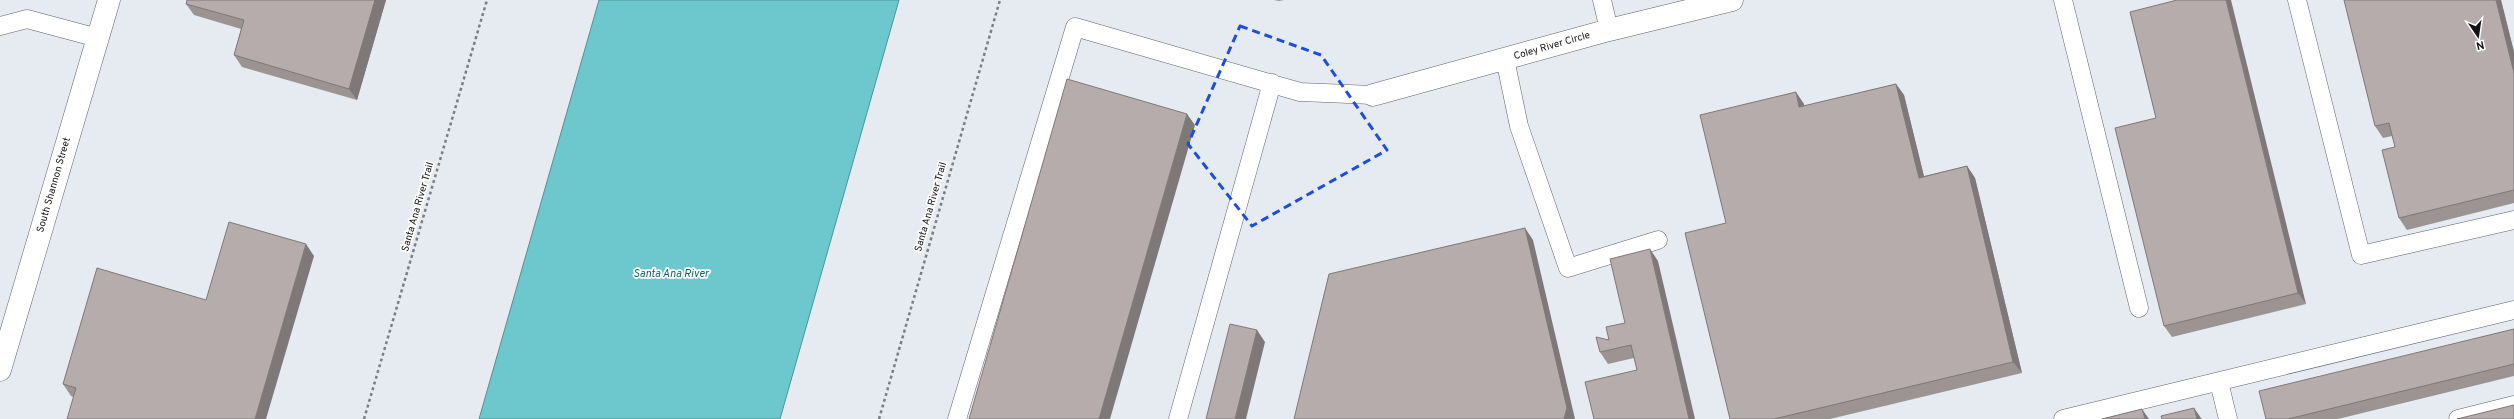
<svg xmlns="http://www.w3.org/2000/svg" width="2514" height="419" font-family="Overpass,sans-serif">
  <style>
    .water { fill: #6dc8cd; stroke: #519196 }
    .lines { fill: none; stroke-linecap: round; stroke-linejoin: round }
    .service-casing { stroke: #5e6368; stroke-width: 19 }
    .minor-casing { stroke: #5e6368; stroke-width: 23 }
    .path { stroke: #7a7d81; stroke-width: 2.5; stroke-dasharray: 3 3; stroke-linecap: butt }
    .service { stroke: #fff; stroke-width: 18 }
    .minor { stroke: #fff; stroke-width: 22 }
    .wall { fill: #9c9493 }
    .shaded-wall { fill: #7f7878 }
    .building { fill: #b5acab; stroke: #7f7878 }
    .marked { fill: none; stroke: #1d4ed8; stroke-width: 3; stroke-dasharray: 8 5; stroke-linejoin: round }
    .labels { text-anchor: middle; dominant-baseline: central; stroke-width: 3.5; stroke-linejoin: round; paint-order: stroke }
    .street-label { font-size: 10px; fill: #101214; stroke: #fff }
    .water-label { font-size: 11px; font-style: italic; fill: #0f5e62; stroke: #fff }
  </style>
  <rect width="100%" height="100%" fill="#e5ebf1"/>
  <path class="water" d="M599,0H899L780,419H479Z"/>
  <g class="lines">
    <g class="service-casing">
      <path id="service" d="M1602,0L1609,30
        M2063,0L2139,308
        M2297,0L2361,255L2514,220
        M0,26L27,19L98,38
        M1505,59L1519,126L1568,268L1658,240
        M2219,382L2228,419
        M957,419L1075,27L1300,92L1373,95
        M1178,419L1272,83
        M2063,419L2514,310
        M2458,419L2514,405"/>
    </g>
    <g class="minor-casing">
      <path id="minor" d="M1373,95L1609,30L1732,0
        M0,370L109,0"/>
    </g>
    <path class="path" d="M364,419L487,0
      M879,419L1000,0"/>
    <use href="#service" class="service"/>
    <use href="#minor" class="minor"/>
  </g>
  <path class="wall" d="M386,0L357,100L242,67L234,55L241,29L194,15L186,4Z
    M1274,0H1284L1279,1Z
    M2501,0L2514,52V203L2407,230L2399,218L2395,147L2392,136L2383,138L2375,126Z
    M2130,12L2306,304L2172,337L2164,326L2156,118Z
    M1896,84L1904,95L1924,176L1967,166L1975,178L2022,373L1830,419H1730L1726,223L1804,104V106Z
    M314,256L73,397L71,396L63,384L206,300Z
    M1658,261L1637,370L1634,358L1608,364L1600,352L1609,340L1625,323Z
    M2514,329V376L2338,419H2266Z"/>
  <path class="shaded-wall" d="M375,0H386L357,100L349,89Z
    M2226,0H2231L2306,304L2298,293Z
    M2496,0H2501L2514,52V73Z
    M1896,84L1904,95L1927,189L1919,178Z
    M1796,92L1804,104L1807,118L1799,107Z
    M1187,114L1195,125L1110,419H1099Z
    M1967,166L1975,178L2022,373L2013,362Z
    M1525,228L1533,240L1575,419H1565L1564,418Z
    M306,244L314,256L266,419H255Z
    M1650,249L1658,261L1695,419H1689Z
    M1257,330L1265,342L1246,419H1235Z
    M2194,408L2201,418L2202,419H2197Z
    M2142,409L2149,419H2145Z"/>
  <path class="building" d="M187,0H375L349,89L234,55L244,20L186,4Z
    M2177,0H2226L2298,293L2164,326L2115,128L2156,118L2130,12Z
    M2344,0H2496L2514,73V190L2399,218L2382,150L2395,147L2389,123L2375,126Z
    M1067,79L1187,114L1099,419H969Z
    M1896,84L1919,178L1967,166L2013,362L1774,419H1730L1685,233L1726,223L1700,115L1796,92L1799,107Z
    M229,222L306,244L255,419H67L76,388L63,384L97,268L206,300Z
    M1525,228L1567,408L1564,418L1571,419H1294L1329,274Z
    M1650,249L1689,419H1594L1585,382L1637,370L1631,345L1600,352L1596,337L1609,340L1606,327L1625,323L1610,259Z
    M1230,324L1257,330L1235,419H1206Z
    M2514,329V364L2288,419H2266L2259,391Z
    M2514,405V419H2457Z
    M2194,408L2197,419H2162L2161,416Z
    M2142,409L2145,419H2102Z"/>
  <path class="marked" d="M1240,26L1321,55L1387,150L1252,226L1188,144Z"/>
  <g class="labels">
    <g class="street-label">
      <text transform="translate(1552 46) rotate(-16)">Coley River Circle</text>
      <text transform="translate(54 185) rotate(-74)">South Shannon Street</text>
      <text transform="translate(418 207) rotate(-74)">Santa Ana River Trail</text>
      <text transform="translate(931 207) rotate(-74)">Santa Ana River Trail</text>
    </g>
    <g class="water-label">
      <text x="671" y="274">Santa Ana River</text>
    </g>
  </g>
  <g transform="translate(2478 36) rotate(167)" stroke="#ffffff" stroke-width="3" paint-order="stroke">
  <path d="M0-3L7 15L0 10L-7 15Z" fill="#101214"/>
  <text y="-6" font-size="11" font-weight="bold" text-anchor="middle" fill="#101214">N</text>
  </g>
</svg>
